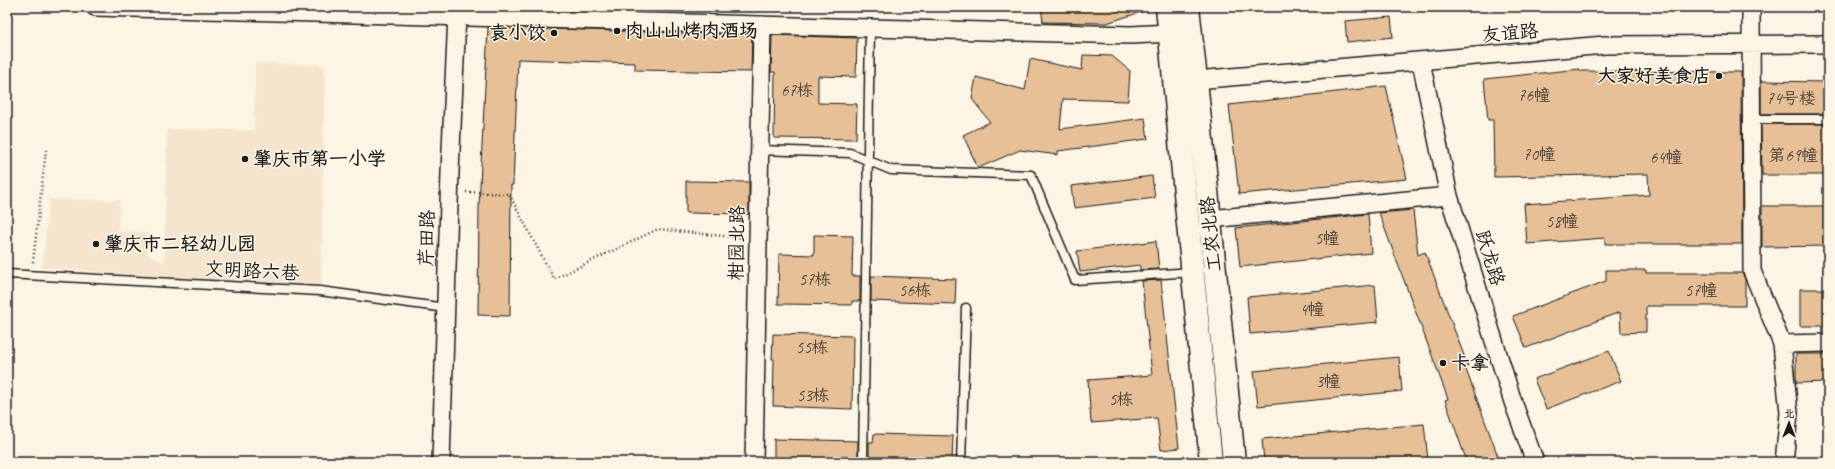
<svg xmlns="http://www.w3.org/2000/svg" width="1835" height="469" font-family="Caveat,'LXGW WenKai TC',sans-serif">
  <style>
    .built { fill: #f6e5ce }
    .building { fill: #e7c097; stroke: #1c1c1c }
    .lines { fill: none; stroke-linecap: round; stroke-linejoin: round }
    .lane-casing { stroke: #1c1c1c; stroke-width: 11 }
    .street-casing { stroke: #1c1c1c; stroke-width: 20 }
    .secondary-casing { stroke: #1c1c1c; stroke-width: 25 }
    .path { stroke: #1c1c1c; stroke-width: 2.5; stroke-dasharray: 1 3; stroke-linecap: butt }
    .lane { stroke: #fcf5e5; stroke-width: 8 }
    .street { stroke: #fcf5e5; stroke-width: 17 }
    .secondary { stroke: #fcf5e5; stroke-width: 22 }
    .poi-dot { fill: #1c1c1c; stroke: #fcf5e5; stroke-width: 1.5 }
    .labels { text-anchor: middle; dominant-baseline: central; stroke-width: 3; stroke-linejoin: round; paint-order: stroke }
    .number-label { font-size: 17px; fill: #4f453b }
    .poi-label { font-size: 19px; font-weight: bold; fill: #1c1c1c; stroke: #fcf5e5; text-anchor: start }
    .street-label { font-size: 19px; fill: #1c1c1c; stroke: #fcf5e5 }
  </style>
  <rect width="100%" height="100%" fill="#fcf5e5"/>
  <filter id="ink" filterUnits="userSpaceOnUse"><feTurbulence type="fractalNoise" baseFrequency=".025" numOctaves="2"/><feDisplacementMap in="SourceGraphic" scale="8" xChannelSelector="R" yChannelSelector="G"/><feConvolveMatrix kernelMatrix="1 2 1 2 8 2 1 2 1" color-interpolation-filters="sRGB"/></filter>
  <g filter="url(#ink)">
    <path class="built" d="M255,63L325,65L321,286L164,278L42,267L49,199L120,200L118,231L148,233L147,254L164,262L167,129L254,130Z"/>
    <path class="building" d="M1041,7H1146L1147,10L1107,23L1043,22Z
      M1391,17L1393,37L1347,42L1345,21Z
      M488,27L752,35L751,72L635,70V63L518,59L513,185H511L510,316L478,315L479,205Z
      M772,35L857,38L856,77L818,76V103L857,104L856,139L774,138L775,72H771Z
      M1083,55L1112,56L1130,71L1128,101L1063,99L1060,129L1145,118L1148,139L1058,151V155L1020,150L978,168L963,135L990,122L972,99L976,77L1025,90L1030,59L1082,70Z
      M1580,69V71L1741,72L1742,244H1605V238L1527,244L1524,204L1649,195L1648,174L1494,177L1493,120H1488L1484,79Z
      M1761,81L1828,82V114H1761Z
      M1386,86L1407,179L1239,194L1229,105Z
      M1761,124H1828V175H1762Z
      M1152,176L1155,198L1074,208L1071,186Z
      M686,181L749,182V214L686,213Z
      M1762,206H1828V246L1762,247Z
      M1413,210L1418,255L1425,252L1468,366L1465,367L1499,459L1491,462H1467L1445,400L1448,399L1379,213Z
      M1368,214L1371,253L1240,267L1236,228Z
      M814,235L853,236L852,276H860V301H852V305L778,304L779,254L814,255Z
      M1156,241L1159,269L1140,270V265L1080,272L1077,251Z
      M1606,270H1646V273H1742L1745,279V306H1646V332L1621,333L1620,312L1526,348L1513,316L1606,281Z
      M871,276L956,279L955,304L871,301Z
      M1161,280L1179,448L1161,450L1157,418L1091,423L1088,380L1152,375L1142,281Z
      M1375,285L1378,322L1250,334L1247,297Z
      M1800,289H1828V326H1800Z
      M773,334L853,336L852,409L773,406L774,359H772Z
      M1609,351L1621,381L1546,409L1534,379Z
      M1796,354H1828V382L1796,383Z
      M1399,357L1402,391L1258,406L1254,371Z
      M1424,424L1428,460L1406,462H1264L1262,439Z
      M874,434L953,436L952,461L869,459V442H873Z
      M774,439L858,441V458H854L853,462H774Z"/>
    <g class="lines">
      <g class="lane-casing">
        <path id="lane" d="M1751,119H1828
          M760,150L850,153L891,170L1031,175L1075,280L1192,272
          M7,274L320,291L446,308
          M863,462L870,28
          M961,462L966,308"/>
      </g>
      <g class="street-casing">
        <path id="street" d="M95,7C441,15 786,26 1131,35L1170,33
          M1751,7L1752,271L1782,344L1789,413L1784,462
          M1421,62L1449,196L1513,402L1535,462
          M1196,80L1605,45L1828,44
          M1210,219L1449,196
          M1782,344L1828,343
          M441,462L450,172L457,15
          M754,462L762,25"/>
      </g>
      <g class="secondary-casing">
        <path id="secondary" d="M1167,7L1211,462
          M1188,7L1196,80L1234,462"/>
      </g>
      <path class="path" d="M466,192L509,194L554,279L658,229L742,238
        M33,262L46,150"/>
      <use href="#lane" class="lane"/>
      <use href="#street" class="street"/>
      <use href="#secondary" class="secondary"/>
    </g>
  </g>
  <g class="poi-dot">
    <circle cx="617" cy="31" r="4"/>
    <circle cx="554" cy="33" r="4"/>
    <circle cx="1719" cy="76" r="4"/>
    <circle cx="245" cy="159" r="4"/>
    <circle cx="96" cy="244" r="4"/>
    <circle cx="1443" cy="363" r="4"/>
  </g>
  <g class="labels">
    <g class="number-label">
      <text x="797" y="90">67栋</text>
      <text x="1534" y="95">76幢</text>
      <text x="1791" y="98">74号楼</text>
      <text x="1539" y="154">70幢</text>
      <text x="1793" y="155">第69幢</text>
      <text x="1666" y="157">64幢</text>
      <text x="1562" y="221">58幢</text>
      <text x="1327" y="238">5幢</text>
      <text x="815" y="279">57栋</text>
      <text x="915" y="290">56栋</text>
      <text x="1701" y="290">57幢</text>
      <text x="1312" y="309">4幢</text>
      <text x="812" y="347">55栋</text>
      <text x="1328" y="381">3幢</text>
      <text x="813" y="395">53栋</text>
      <text x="1121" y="399">5栋</text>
    </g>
    <g class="poi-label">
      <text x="625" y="31">肉山山烤肉酒场</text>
      <text x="546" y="33" text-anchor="end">袁小饺</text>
      <text x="1711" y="76" text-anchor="end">大家好美食店</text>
      <text x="253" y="159">肇庆市第一小学</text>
      <text x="104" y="244">肇庆市二轻幼儿园</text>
      <text x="1451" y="363">卡拿</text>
    </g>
    <g class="street-label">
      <text transform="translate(1510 33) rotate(-5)">友谊路</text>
      <text transform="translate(1211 234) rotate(-96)">工农北路</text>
      <text transform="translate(427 238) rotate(-88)">芹田路</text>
      <text transform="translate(737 243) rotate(-89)">柑园北路</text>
      <text transform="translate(1490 258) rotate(73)">跃龙路</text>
      <text transform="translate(252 271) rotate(3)">文明路六巷</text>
    </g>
  </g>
  <rect width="1835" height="469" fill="none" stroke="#fcf5e5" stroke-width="24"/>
  <rect x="12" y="12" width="1811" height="445" fill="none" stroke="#1c1c1c" stroke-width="1.5" filter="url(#ink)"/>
  <g transform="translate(1789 423)" stroke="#fcf5e5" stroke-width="3" paint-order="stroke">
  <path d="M0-3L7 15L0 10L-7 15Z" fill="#1c1c1c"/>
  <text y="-6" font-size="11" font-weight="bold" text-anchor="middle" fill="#1c1c1c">北</text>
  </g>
</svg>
